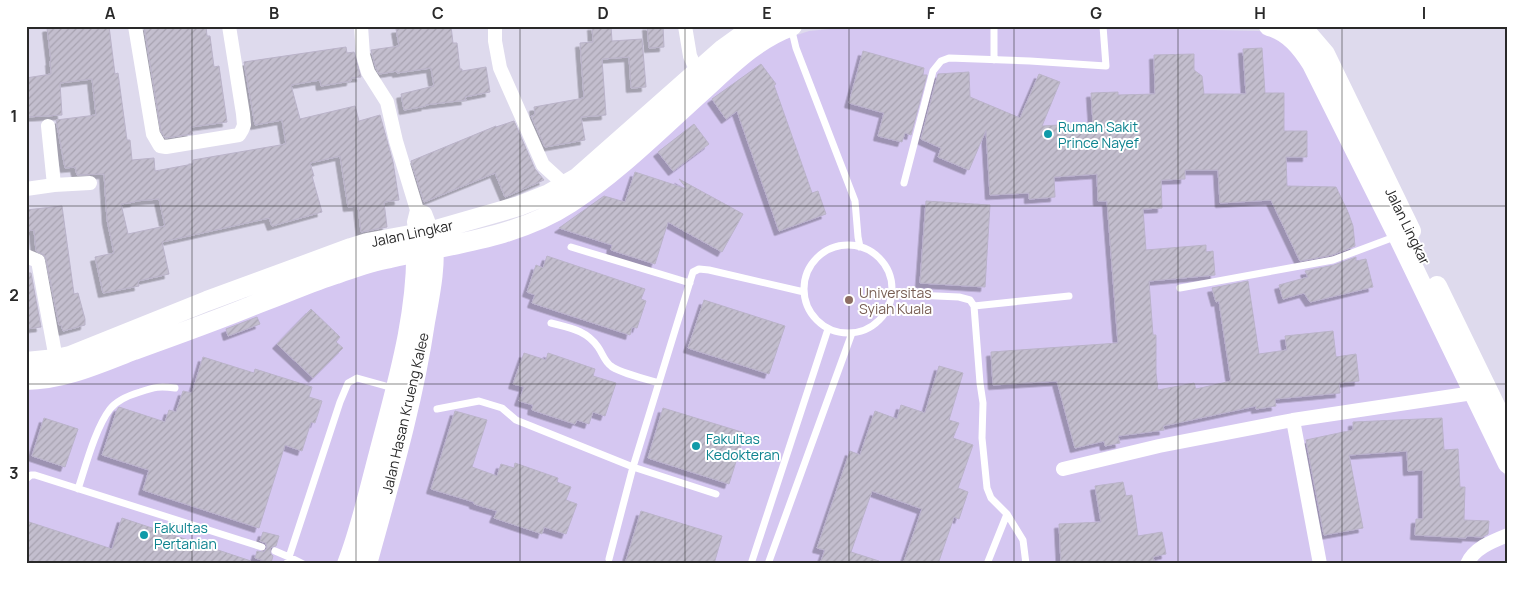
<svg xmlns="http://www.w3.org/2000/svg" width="1534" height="590" font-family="Manrope,sans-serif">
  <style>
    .education { fill: #d5c7f1 }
    .building { fill: url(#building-hatch); stroke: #bab3c9; fill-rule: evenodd; filter: url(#shadow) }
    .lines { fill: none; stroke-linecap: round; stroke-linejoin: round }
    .lane { stroke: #fff; stroke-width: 7 }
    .street { stroke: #fff; stroke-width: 14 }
    .secondary { stroke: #fff; stroke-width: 20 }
    .grid { fill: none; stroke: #292929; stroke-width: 1; stroke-opacity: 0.55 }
    .culture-dot { fill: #0f9aa8; stroke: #fff; stroke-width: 2 }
    .education-dot { fill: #8d6e63; stroke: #fff; stroke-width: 2 }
    .labels { text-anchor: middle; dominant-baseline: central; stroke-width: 4; stroke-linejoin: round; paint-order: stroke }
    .culture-label { font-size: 14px; fill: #0d838f; stroke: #fff; text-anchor: start }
    .street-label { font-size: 14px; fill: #292929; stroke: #fff }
    .education-label { font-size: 14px; fill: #785e54; stroke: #fff; text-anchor: start }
    .neatline { fill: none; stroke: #292929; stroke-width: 2 }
    .grid-label { font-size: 16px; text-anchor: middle; font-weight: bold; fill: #292929 }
  </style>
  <defs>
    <pattern id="building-hatch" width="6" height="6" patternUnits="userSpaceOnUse" patternTransform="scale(1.25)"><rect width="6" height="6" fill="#c3bece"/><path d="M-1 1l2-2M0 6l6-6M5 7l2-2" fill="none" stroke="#a8a3b1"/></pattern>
    <filter id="shadow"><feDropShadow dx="-4.5" dy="4.5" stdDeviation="0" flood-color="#0004"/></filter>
  </defs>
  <rect width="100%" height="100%" fill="#dedaed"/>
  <path class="education" d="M861,26H1039L1258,31L1274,32L1284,36L1318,92L1508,482V564H26V382L330,283L533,229L767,45L809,31Z"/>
  <path class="building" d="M58,26H109L115,74L118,73L127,140H130L132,160L154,158L155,171L193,164V160L286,144L282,120L255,125L244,62L346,47L347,53L354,52L361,77L351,78V81L321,86L320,80L291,85L300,119L355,106L359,121L380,115L393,162L399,200L384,202L387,227L361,232L358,206L348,207L340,156L310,163L314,176H312L322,212L272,226L269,218L162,242L169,274L138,281L139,286L103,293L95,257L114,253L107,220L104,174L77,175L75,167L65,168L56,120L96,115L92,79L60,83L62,115L26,117V78L51,74L50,61H51L47,28ZM159,199L165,226L128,234L121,204L135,202V201Z
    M144,26H206L207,36H210L214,67L219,66L227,122L191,127L192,134L165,138L161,131Z
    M418,26H451L453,43H457L460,69H462V71L486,67L490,92L465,97L466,100L425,105L426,106L404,110L401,94L434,86L431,68L397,73V71L379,74L376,68L371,50L399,46L396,29Z
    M592,26H611L612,41L642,39L646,87L631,88L629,57L602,59L606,115L581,117L585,140L545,147L531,116L535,115L534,107L584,98L580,43L593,42Z
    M647,26H663L664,47L649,48Z
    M1262,48L1265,93H1284V131H1307V157H1286L1287,186L1336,187L1348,212L1353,226L1355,246L1332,255L1300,261L1271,200L1220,203L1218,170H1185V179L1161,180L1162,208L1143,209L1146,250L1206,245V252L1213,251L1215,275L1149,281L1153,335H1156V373L1158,390L1194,383L1196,389L1231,381L1219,301L1216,302L1212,288L1248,281L1259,354L1287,350L1285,336L1333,331L1336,357L1356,354L1359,381L1339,383L1340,393L1275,399L1276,406L1256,409V406L1163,426L1164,430L1118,436L1120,443L1105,446L1104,441L1075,448L1057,381L993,385L991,352L1118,343L1107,201H1098L1097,174L1054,177L1055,197L1029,199V193L990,195L986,130L969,170L938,157L941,148L921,139L938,74L969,72L970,97L1020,118L1039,74L1060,82L1042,126L1093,123L1091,93L1118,92V95L1155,94L1154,55L1194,54V70L1202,76L1204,94H1246L1243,49Z
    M863,51L924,68L923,75H927L911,135L905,133L902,142L878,136L884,113L849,103Z
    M761,64L776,84L774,85L812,193L818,191L826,214L779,231L737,111L726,119L712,99Z
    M514,121L535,169L544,180L505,197L495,173L424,202L411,161L496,126V127Z
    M694,124L709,144L673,171L658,152Z
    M635,172L687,189L679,179L743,214L722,252L668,222L655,264L611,250L612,245L559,228L604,196L625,202Z
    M926,201L990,205L985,287L920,283Z
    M62,206L74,294L78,293L85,319V325L63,331L61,325H59L46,259L44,255L36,251L34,230L27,231L26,217V210Z
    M547,256L645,289L641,299L646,301L637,328L632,327L630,335L532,303L535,295L527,292L536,265L543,268Z
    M1356,257V261L1366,259L1373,287L1310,302L1304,293L1283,299L1279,285L1308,277L1305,271L1334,265Z
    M26,273H31L41,327L26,329Z
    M704,300L785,326L769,374L688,348Z
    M311,309L340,337L336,342L343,348L313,378L277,344Z
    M257,317L260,324L228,336L226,329Z
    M524,353L546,360L548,353L595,369L593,376L616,383L605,416L593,412L589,424L577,420L575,424L532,410L533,405L519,401L524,387L513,384Z
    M203,357L254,373L255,369L312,387L309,397L322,401L315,423L311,422L302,451L285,445L259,528L143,490L149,470L102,455L117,410L119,407L165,422L169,410L176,412L183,391L192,393Z
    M939,366L963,373L949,420L959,423L953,438L973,445L958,488L968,492L959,519L954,517L938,564H903L922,509L872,491L851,552L879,561V564H820L825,550L817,548L850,451L860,455L875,411L897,419L901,405L925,413Z
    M663,408L745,433L729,484L648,458Z
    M455,411L487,420L472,467L497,476L501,464L514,468L515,463L558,478L557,482L571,487L566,500L577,504L566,534L544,527L542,534L494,518L497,511L474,504V502L431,489Z
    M44,418L78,429L65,467L32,456Z
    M1442,418L1444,450L1458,449L1460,487H1465L1464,520L1489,521L1488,534L1482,537L1466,536V538L1415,535L1416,519H1423V470L1408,471L1407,451L1349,455L1363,528L1324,535L1306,440L1353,430V422Z
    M1123,482L1126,496L1132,495L1138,536L1162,532L1166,554L1153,557L1155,564H1061L1059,524L1101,522L1095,486Z
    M641,511L722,536L714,564H625Z
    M122,518L251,561L250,564H26V521L112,549Z
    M263,532L279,536L276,546L272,547L270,549L271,554L273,556L271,563L255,558L257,551L264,552L267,548L266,543L260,541Z"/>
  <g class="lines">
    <path class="lane" d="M994,26V60
      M791,27L796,48L855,201L858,237L860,247
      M904,183L933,71L941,61L949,58L1030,61L1106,66L1103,26
      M804 289a44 44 0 1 1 88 0a44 44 0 1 1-88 0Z
      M571,247L690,283
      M1180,288L1333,260L1397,236
      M892,294L959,297L970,300L974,306L980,383L983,403L982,438L987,488L991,498L1007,514L1023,540L1026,564
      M974,306L1069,296
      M551,323C570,328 586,330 598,347C603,354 604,361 611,366C619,373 647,379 659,383
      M437,409L479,401L502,408L516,420L633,467L716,494
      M26,479L31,475H35L262,547
      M78,489C86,465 95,429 110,409C117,400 130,395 140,392C155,387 159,386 175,388
      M275,551L289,557L340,402L348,383L357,378L393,388
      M609,559L633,467L693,272L699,269L709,270L804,292
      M287,564L289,557L303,564
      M751,564L828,329
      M768,564L852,333
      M987,564L1007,514"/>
    <path class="street" d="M135,26L153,134L160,146L166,147L239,135L242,130L244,125L243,114L229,26
      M361,26L363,55L368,72L387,102L396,141L417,210L414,222L416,234
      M495,26V41L500,68L543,165L565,185
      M685,26L690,56L697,71
      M48,126L54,185
      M26,189L54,185L90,183
      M417,210L425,213L432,231
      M26,256L38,261L56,359
      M1293,420L1320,564
      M1063,469L1159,446L1293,420L1473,393L1481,390
      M1467,564C1474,548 1493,541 1508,535"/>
    <path class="secondary" d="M1269,26C1289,31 1302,48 1312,64L1398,236L1508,464
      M1301,26L1325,54L1411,231
      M1437,286L1508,432
      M26,362L56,359L70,356L207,301L351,248L367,243L432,231L519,206L549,194L577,178L723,49L755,26
      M26,380C63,380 100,363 134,350C176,335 218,320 259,303C285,294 310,282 336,274C353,268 371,261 390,258C451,244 517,238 570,203C617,172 657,132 699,94C727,69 755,39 792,26
      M347,564C361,528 369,490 379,453C397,384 419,312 416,239
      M367,564C389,484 413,404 425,322C430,294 436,267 433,238"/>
  </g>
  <path class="grid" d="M192,26V564M356,26V564M520,26V564M685,26V564M849,26V564M1014,26V564M1178,26V564M1342,26V564M26,206H1508M26,384H1508"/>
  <g class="culture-dot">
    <circle cx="1048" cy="134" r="5"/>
    <circle cx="696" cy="446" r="5"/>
    <circle cx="144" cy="535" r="5"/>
  </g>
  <circle class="education-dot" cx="849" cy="300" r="5"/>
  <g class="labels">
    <g class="culture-label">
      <text x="1058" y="126">Rumah Sakit<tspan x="1058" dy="16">Prince Nayef</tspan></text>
      <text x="706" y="438">Fakultas<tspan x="706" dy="16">Kedokteran</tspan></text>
      <text x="154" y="527">Fakultas<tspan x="154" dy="16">Pertanian</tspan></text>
    </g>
    <g class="street-label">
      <text transform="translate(1408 226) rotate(64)">Jalan Lingkar</text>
      <text transform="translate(412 233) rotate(-12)">Jalan Lingkar</text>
      <text transform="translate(405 413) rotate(-77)">Jalan Hasan Krueng Kalee</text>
    </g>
    <g class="education-label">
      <text x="859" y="292">Universitas<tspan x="859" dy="16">Syiah Kuala</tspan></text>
    </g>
  </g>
  <rect width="1534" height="590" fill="none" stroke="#ffffff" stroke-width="55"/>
  <rect x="28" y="28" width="1478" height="534" class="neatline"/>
  <g class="grid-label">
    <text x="110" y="19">A</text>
    <text x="274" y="19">B</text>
    <text x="438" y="19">C</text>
    <text x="603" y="19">D</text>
    <text x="767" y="19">E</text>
    <text x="931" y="19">F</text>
    <text x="1096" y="19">G</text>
    <text x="1260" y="19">H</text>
    <text x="1424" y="19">I</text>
    <text x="14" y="122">1</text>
    <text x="14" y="301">2</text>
    <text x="14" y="479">3</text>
  </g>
</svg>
